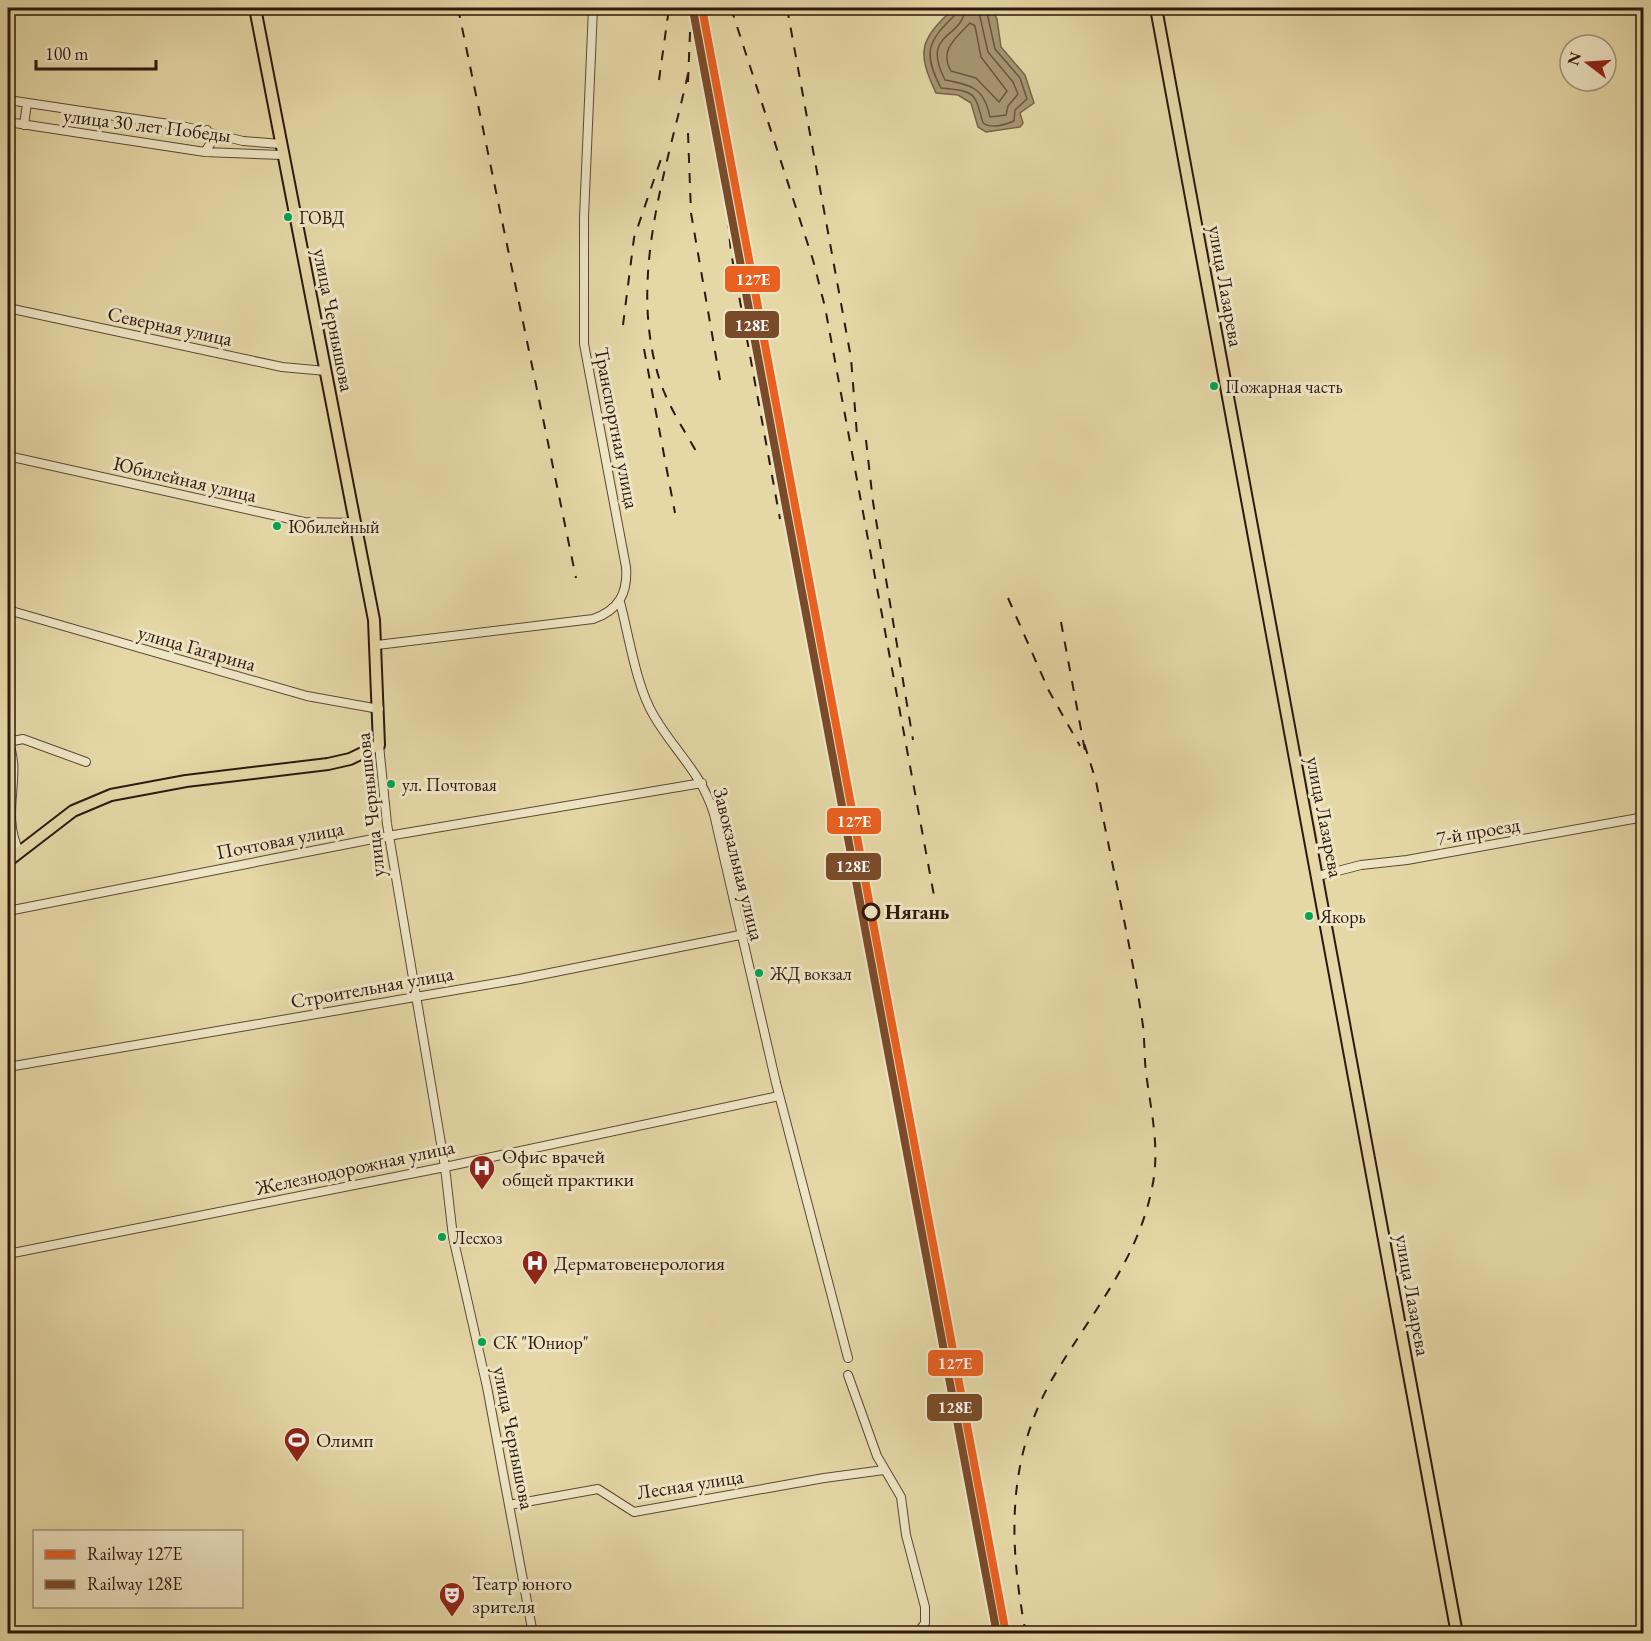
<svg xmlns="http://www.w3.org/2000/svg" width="1651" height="1641" font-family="'EB Garamond',serif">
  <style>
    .water { fill: #a79672; stroke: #77634a; stroke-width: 1.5 }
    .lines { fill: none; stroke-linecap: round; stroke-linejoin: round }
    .shore { stroke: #6c5640; stroke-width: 1.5 }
    .minor-casing { stroke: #5d4733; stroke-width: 10 }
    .major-casing { stroke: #30170d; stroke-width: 14 }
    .minor { stroke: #eee5c5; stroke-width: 8 }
    .major { stroke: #e5d7a6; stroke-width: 10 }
    .rail { stroke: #30170d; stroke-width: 2; stroke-dasharray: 10 10; stroke-linecap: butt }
    .rail-1-casing { stroke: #eee5c5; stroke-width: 12 }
    .rail-2-casing { stroke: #eee5c5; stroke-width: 12 }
    .rail-1 { stroke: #e86121; stroke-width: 8 }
    .rail-2 { stroke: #7a4b2a; stroke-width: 8 }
    .bus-dot { fill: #00a651; stroke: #eee5c5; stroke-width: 2 }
    .stop-dot { fill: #eee5c5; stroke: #30170d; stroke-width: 3 }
    .labels { text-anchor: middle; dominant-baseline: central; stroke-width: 6; stroke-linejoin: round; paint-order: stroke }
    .bus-label { font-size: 18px; fill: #30170d; stroke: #eee5c5; text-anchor: start }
    .street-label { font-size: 20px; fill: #30170d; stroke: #eee5c5 }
    .stop-label { font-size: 20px; font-weight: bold; fill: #30170d; stroke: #eee5c5; text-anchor: start }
    .poi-label { font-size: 20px; fill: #30170d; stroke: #eee5c5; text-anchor: start }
    .line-badge { stroke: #eee5c5; stroke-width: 2 }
    .badge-label { font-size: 16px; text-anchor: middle; font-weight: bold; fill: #fff }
  </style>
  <rect width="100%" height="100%" fill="#e5d7a6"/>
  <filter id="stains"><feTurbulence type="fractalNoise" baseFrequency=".00333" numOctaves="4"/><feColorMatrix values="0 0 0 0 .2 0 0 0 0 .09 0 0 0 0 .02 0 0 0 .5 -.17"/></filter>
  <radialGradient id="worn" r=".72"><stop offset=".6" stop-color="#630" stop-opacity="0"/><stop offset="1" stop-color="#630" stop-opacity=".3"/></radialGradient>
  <path class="water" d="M954,8L992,9L997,19L1001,47L1025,75L1034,103L1020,113L1023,123L1020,127L986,132L978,127L971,103L958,95L936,93C916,50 920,40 954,8Z"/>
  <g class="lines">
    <path class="shore" d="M958,8L956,14C928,41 922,52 941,88C975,92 974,90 983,123C992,129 1004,125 1014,121L1015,110L1027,99L1020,78L995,49L986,8
      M965,8C963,40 920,31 945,80C972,85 984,88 990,117L1006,115L1008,106L1018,94L1013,82L988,52L978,8
      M970,23L975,26L981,57L1007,91L999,102L976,78L951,71C939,50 955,39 970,23Z"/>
    <g class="minor-casing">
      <path id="minor" d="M8,100L182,126L243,141L281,144
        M8,122L205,152L283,155
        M24,125L27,103
        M205,152L212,141L207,130
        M8,308L282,367L326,371
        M8,456L304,522L356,523
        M620,602C629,636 636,686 654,716C675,752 701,772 714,814L776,1083L848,1358
        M8,610L307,696L379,709
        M377,645L593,619C619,610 628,593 626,567L584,344V217L593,8
        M8,742C23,774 0,813 19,851
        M8,742L23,739L86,762
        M379,745L387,824L445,1167L453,1237L487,1387L533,1634
        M1318,876L1361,865L1407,860L1644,817
        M8,911L388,836L702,783
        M8,1067L520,979L740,935
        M8,1254L445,1167L779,1096
        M848,1375L877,1456L901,1497L906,1535L925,1607V1623L917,1634
        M8,1490L10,1496
        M509,1505L598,1489L634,1512L824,1478L884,1470"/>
    </g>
    <g class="major-casing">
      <path id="major" d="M1156,8L1457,1634
        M8,861L73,811L111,795L186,781L328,764L350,759L379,745L374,620L255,8"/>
    </g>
    <use href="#minor" class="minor"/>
    <use href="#major" class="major"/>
    <path class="rail" d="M458,8L576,578
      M731,8L813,260L825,307L935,901
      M787,8L851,358L857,435
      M688,74C666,173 627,279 660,381C669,408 686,433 700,458
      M659,80L669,8
      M688,82L691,8
      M688,133L691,213L720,380
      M722,159L731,252L780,519
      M623,325L634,238L662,156
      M644,349L675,513
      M866,440L873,502L913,740
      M1008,598L1049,691L1080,746
      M1061,622L1085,751
      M1026,1634C1008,1541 1006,1454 1057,1371C1093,1311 1138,1259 1152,1188C1160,1151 1152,1116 1147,1080C1144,1062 1145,1044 1143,1026C1131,944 1111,862 1096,781L1084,743"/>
    <g class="rail-1-casing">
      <path id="rail-1" d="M702,8L1006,1634"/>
    </g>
    <g class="rail-2-casing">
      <path id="rail-2" d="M693,10L997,1634"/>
    </g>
    <use href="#rail-1" class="rail-1"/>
    <use href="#rail-2" class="rail-2"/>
  </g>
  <defs>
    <g id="hospital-pin" transform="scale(1.35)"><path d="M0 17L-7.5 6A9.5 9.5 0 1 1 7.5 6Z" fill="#8f2418" stroke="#eee5c5"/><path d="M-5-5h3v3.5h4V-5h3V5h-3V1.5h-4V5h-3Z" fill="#fff"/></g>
    <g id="stadium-pin" transform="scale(1.35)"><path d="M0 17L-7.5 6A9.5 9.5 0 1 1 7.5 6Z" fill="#8f2418" stroke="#eee5c5"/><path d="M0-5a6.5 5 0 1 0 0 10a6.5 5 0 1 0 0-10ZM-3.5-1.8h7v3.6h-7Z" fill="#fff"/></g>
    <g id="theatre-pin" transform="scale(1.35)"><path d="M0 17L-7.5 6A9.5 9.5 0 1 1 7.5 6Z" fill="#8f2418" stroke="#eee5c5"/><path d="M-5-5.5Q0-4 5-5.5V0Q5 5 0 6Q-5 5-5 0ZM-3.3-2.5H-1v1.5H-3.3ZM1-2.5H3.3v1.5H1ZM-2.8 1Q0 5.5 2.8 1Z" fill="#fff"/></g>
  </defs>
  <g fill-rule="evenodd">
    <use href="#hospital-pin" x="482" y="1168"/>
    <use href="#hospital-pin" x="535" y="1263"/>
    <use href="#stadium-pin" x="297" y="1440"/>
    <use href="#theatre-pin" x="452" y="1595"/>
  </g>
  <g class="bus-dot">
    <circle cx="288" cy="217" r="5"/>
    <circle cx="1214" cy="386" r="5"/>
    <circle cx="277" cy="526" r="5"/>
    <circle cx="391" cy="784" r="5"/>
    <circle cx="1309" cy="916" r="5"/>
    <circle cx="759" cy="973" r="5"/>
    <circle cx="442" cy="1237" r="5"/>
    <circle cx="482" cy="1342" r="5"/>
  </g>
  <circle class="stop-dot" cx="871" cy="912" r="8"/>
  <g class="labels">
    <g class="bus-label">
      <text x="299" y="217">ГОВД</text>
      <text x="1225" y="386">Пожарная часть</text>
      <text x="288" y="526">Юбилейный</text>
      <text x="402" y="784">ул. Почтовая</text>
      <text x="1320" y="916">Якорь</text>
      <text x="770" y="973">ЖД вокзал</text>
      <text x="453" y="1237">Лесхоз</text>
      <text x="493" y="1342">СК "Юниор"</text>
    </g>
    <g class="street-label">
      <text transform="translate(147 125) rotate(7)">улица 30 лет Победы</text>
      <text transform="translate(1226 286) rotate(80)">улица Лазарева</text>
      <text transform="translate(334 320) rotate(79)">улица Чернышова</text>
      <text transform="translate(170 326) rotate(12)">Северная улица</text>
      <text transform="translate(617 428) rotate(79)">Транспортная улица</text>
      <text transform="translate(185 479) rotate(13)">Юбилейная улица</text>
      <text transform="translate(197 648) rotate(16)">улица Гагарина</text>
      <text transform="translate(370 805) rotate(-96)">улица Чернышова</text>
      <text transform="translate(1325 817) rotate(79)">улица Лазарева</text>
      <text transform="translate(1478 831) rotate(-10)">7-й проезд</text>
      <text transform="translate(280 840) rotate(-11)">Почтовая улица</text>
      <text transform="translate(739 864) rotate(76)">Завокзальная улица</text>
      <text transform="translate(372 987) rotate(-10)">Строительная улица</text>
      <text transform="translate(355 1167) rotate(-12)">Железнодорожная улица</text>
      <text transform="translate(1413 1295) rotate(80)">улица Лазарева</text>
      <text transform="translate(514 1438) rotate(79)">улица Чернышова</text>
      <text transform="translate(690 1484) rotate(-9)">Лесная улица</text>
    </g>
    <g class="stop-label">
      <text x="885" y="912">Нягань</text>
    </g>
    <g class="poi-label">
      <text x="502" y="1156">Офис врачей<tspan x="502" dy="23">общей практики</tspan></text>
      <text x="554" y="1263">Дерматовенерология</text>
      <text x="316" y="1440">Олимп</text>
      <text x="472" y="1583">Театр юного<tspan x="472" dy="23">зрителя</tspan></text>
    </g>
  </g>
  <g class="line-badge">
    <rect x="724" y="265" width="57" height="28" rx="6" fill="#e86121"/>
    <rect x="724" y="310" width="56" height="29" rx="6" fill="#7a4b2a"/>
    <rect x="826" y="807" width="56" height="28" rx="6" fill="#e86121"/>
    <rect x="825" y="852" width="57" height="29" rx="6" fill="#7a4b2a"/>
    <rect x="927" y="1349" width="57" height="28" rx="6" fill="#e86121"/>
    <rect x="926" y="1393" width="57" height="29" rx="6" fill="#7a4b2a"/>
  </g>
  <g class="badge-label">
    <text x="753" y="285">127Е</text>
    <text x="752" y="331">128Е</text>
    <text x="854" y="827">127Е</text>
    <text x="853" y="872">128Е</text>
    <text x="955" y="1369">127Е</text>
    <text x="955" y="1413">128Е</text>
  </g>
  <rect width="1651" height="1641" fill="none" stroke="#e5d7a6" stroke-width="30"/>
  <rect x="9" y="9" width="1633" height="1623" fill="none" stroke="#30170d" stroke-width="3"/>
  <rect x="15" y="15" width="1621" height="1611" fill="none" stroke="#30170d" stroke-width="1.5"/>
  <rect x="33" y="1530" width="210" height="78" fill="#eee5c5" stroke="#a2937b" stroke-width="1.5"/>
  <rect x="45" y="1550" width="30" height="9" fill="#e86121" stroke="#a2937b" stroke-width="1.5"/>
  <text x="87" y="1560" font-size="18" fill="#30170d">Railway 127Е</text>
  <rect x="45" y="1580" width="30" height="9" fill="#7a4b2a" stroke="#a2937b" stroke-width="1.5"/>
  <text x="87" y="1590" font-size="18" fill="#30170d">Railway 128Е</text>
  <g transform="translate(1588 63) rotate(287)"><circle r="28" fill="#eee5c5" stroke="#a2937b" stroke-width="1.5"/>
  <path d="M0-4.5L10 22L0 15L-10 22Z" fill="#8f2418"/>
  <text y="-9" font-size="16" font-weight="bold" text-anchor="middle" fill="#30170d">N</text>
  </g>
  <path d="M36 60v9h120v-9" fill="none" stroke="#30170d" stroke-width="3"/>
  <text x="45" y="60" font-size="18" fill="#30170d" stroke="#eee5c5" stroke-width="4.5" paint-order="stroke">100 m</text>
  <rect width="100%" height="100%" filter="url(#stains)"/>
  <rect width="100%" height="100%" fill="url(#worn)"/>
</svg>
